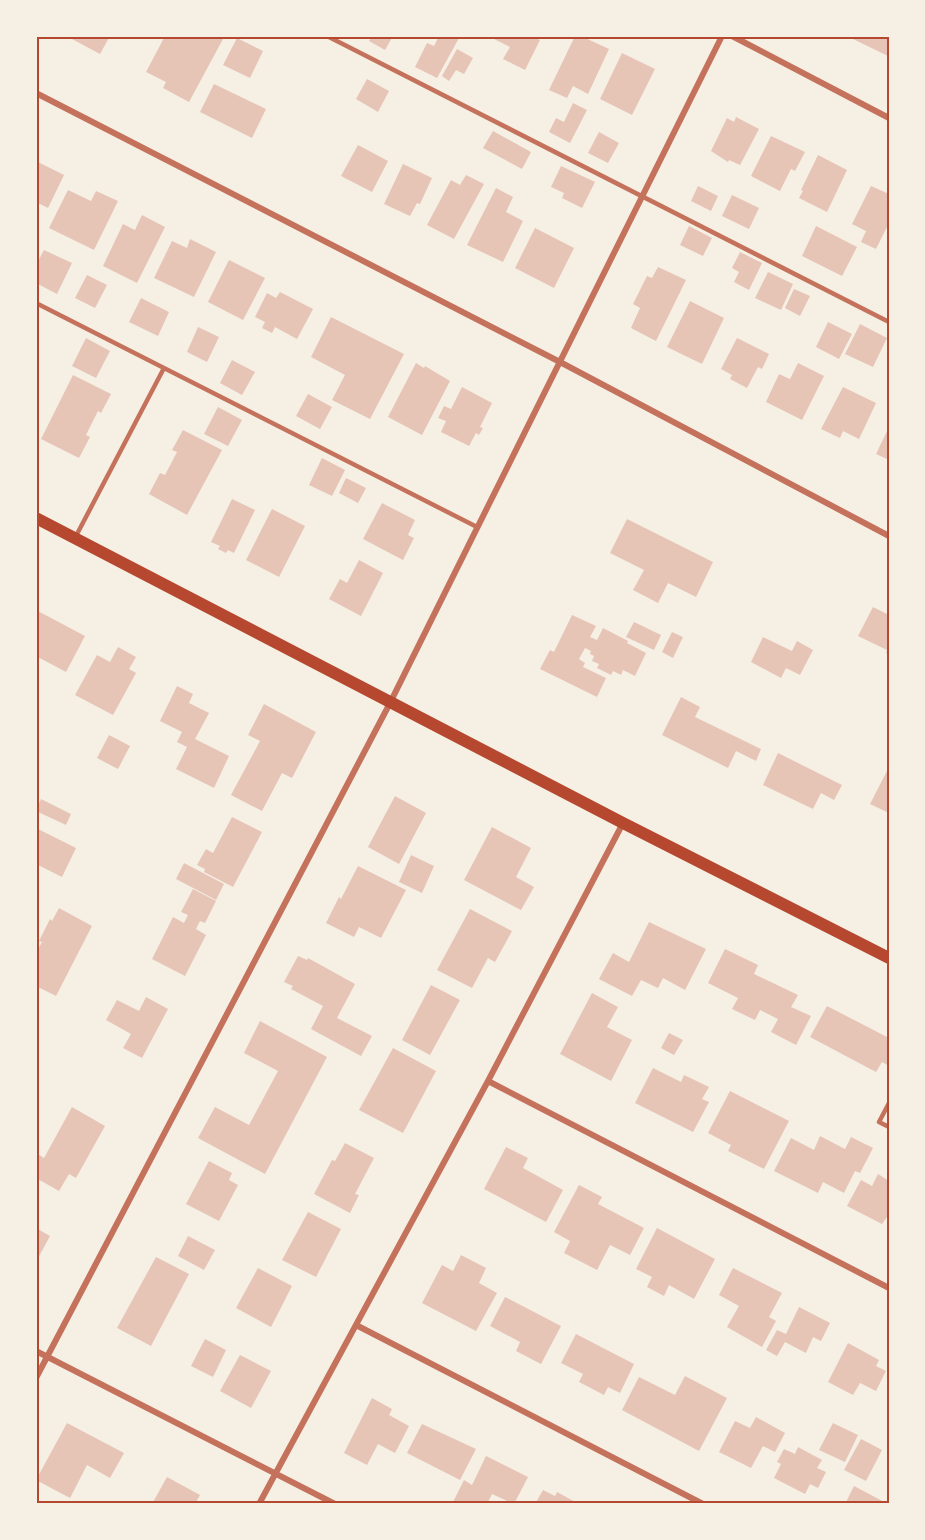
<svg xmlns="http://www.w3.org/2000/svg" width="925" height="1540" font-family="Poppins,sans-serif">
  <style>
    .building { fill: #e6c5b7 }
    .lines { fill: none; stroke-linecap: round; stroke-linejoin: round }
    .service { stroke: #c5725c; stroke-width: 4.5 }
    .minor { stroke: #c5725c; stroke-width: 6 }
    .secondary { stroke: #b5482f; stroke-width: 12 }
    .neatline { fill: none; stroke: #b5482f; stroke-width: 2 }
  </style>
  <rect width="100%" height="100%" fill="#f6efe4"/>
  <path class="building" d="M73,36H110L100,54L72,39Z
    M165,36H218L223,39L189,102L163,88L166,82L146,72Z
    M372,36H393L385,50L369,41Z
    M439,36L459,38L437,78L415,67L427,43L434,46Z
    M493,36H535V38L540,40L525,70L503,59L510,47L492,38Z
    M575,36H581L609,49L588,94L573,86L567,98L549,90Z
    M854,36H889L888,56L853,39Z
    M237,38L263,51L250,78L223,65Z
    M457,49L473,58L464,74L456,70L449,81L442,76Z
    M622,53L655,69L632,115L600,99Z
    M367,79L389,91L378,112L356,99Z
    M214,84L266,109L252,138L200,112Z
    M573,103L587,110L570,143L549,132L556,118L564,122Z
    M736,117L759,129L740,165L729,160L728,162L711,151L727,118L734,122Z
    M493,131L531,152L522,169L483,148Z
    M599,132L619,143L608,163L588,153Z
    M771,136L805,152L795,171L791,169L780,191L751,176Z
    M358,145L388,161L372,192L341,176Z
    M818,155L847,170L827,212L799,198L803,191L801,190Z
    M36,161L64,175L48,208L36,202Z
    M403,164L432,178L420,204L417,203L410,216L384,204Z
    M561,166L595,182L582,208L562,198L564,193L551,187Z
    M466,175L484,184L454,239L427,225L451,180L460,185Z
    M698,186L718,196L711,211L691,201Z
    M871,186L889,194V223L876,249L861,242L866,231L852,224Z
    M496,188L513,197L506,212L523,221L503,262L467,245Z
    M68,190L91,201L96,191L118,201L94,250L49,228Z
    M732,195L759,208L749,229L722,216Z
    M142,215L165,227L137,283L103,266L123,224L135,230Z
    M689,226L712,238L703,256L680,245Z
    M816,226L857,247L842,276L802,256Z
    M535,228L574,248L554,288L515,268Z
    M190,239L216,252L194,297L154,278L172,241L187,248Z
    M44,250L72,263L57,294L36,283V265Z
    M740,252L762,263L749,290L734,282L739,272L732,268Z
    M229,260L265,278L243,320L208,302Z
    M658,267L686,280L656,341L631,328L640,308L633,304L647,276L652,278Z
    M768,272L793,284L781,310L755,298Z
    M87,275L107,285L95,308L75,298Z
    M794,289L810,296L800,316L785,308Z
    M280,292L313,309L297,339L275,327L272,333L262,328L265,322L255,317L267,293L276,298Z
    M141,298L169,312L158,336L129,322Z
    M690,301L724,318L702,364L667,347Z
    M331,317L404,354L370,419L332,400L345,375L311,357Z
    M828,322L852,334L839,359L816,347Z
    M860,324L887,338L873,367L845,354Z
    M198,327L219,337L207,362L187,352Z
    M86,338L110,351L96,378L72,366Z
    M737,338L769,354L762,369L758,367L747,388L730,379L732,375L721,369Z
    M232,360L255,372L242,395L220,383Z
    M416,363L424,368L425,366L450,381L422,435L388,417Z
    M798,363L824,376L802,420L766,402L779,374L790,379Z
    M73,375L111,394L101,413L98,411L86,435L90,437L79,458L41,439Z
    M462,387L492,403L480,427L483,428L479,435L476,433L469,446L441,432L446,421L438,418L444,406L451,409Z
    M843,387L876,403L859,439L843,431L840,438L821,429Z
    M308,394L332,407L320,429L296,416Z
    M218,407L242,420L228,446L204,434Z
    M889,427V460L876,454Z
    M183,430L222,450L187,515L149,494L160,473L165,475L177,452L172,450Z
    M322,458L345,470L332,496L309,485Z
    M346,478L366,488L358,503L339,493Z
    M232,499L255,510L234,553L228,550L226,553L218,549L220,546L211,542Z
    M382,503L415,520L408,535L414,538L403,560L363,539Z
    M272,509L305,526L279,577L246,560Z
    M627,519L713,562L696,597L668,583L658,603L633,590L644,570L610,553Z
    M359,560L383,573L361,616L329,599L340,579L347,583Z
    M873,607L889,615V654L886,653L887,650L858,636Z
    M36,610L85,636L66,672L36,656Z
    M572,615L596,626L590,637L597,640L603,628L628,641L627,643L646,653L635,676L623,670L621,675L613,671L611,675L597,668L599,664L592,661L594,656L590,654L591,651L585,648L579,659L585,663L583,667L606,678L597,697L540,669L550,650L554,652Z
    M634,622L661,635L654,650L626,637Z
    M672,632L683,637L673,658L662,652Z
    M763,637L792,651L797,641L813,650L800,675L786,668L781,678L751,662Z
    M118,647L136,657L129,669L136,673L113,715L75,695L97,655L110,662Z
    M177,686L193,694L189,703L209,713L195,739L229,756L214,788L176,769L187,747L177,742L182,732L160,721Z
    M681,697L700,707L695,717L761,749L756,761L736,751L728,768L662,735Z
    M264,704L316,732L292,778L282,773L262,811L231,795L260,741L248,735Z
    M109,735L130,746L118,769L97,758Z
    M778,753L842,785L834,800L821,793L813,809L763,785Z
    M889,767V813L870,804Z
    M395,796L426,813L399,864L368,847Z
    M41,799L71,814L66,825L36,811Z
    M232,817L262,832L233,887L204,872L205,869L197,865L206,849L213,853Z
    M492,827L531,848L516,877L534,887L521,910L464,880Z
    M36,828L76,848L62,877L36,864Z
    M411,855L434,866L422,893L399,882Z
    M184,863L224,884L216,900L176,879Z
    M358,866L406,890L381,938L359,927L354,937L326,923L339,897L341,899Z
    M193,889L216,901L205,923L200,921L196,929L206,935L185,976L152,959L173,917L184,923L188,915L181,912Z
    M59,908L92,926L56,996L36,986V953L42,942L39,941L50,919L52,921Z
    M470,909L512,931L495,962L488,958L472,988L437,970Z
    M649,922L706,949L685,990L663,978L658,988L641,980L632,996L599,979L613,953L629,962Z
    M725,949L758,965L754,974L798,995L791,1007L811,1016L796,1045L771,1032L778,1019L760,1010L755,1020L732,1009L738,998L708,983Z
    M298,956L307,960L308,958L355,984L337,1018L372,1036L361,1056L311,1029L323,1006L291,989L293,986L284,982Z
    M431,985L460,1000L430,1055L402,1040Z
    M592,993L618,1007L607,1027L632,1040L611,1081L560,1054Z
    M146,997L168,1009L142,1058L123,1048L131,1034L106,1020L117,1000L139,1011Z
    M827,1006L889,1038V1066L882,1062L876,1072L810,1037Z
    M260,1021L327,1057L265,1174L198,1138L215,1107L249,1125L278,1071L244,1053Z
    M669,1033L683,1040L674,1055L661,1048Z
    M393,1048L436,1071L403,1133L359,1110Z
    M653,1068L681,1082L684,1075L709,1087L702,1099L709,1102L693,1132L635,1103Z
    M730,1091L789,1121L764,1169L728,1151L731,1145L708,1133Z
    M72,1107L105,1126L76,1178L69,1174L59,1191L36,1178V1153L44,1158Z
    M820,1136L845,1149L851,1137L873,1148L860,1173L855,1171L844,1193L823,1182L818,1193L774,1171L791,1138L814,1150Z
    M345,1143L374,1158L355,1194L359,1195L350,1213L314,1194L332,1160L335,1161Z
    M506,1147L528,1158L523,1168L563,1190L546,1222L484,1189Z
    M209,1161L232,1173L229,1180L238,1185L219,1221L186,1204Z
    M878,1174L889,1181V1214L882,1224L847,1206L861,1180L872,1186Z
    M579,1185L602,1197L598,1204L644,1228L630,1255L610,1245L597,1270L564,1253L570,1241L554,1232Z
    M308,1212L341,1229L316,1277L282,1260Z
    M36,1228L50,1236L36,1262Z
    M657,1228L715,1259L694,1299L669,1285L664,1296L647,1287L652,1277L636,1269Z
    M188,1236L215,1250L204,1270L178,1256Z
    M461,1255L486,1268L479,1283L497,1293L476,1331L422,1303L442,1265L453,1271Z
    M156,1257L189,1274L151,1346L117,1328Z
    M258,1268L292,1286L271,1327L236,1308Z
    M733,1268L782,1293L769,1317L776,1321L762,1347L727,1327L739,1306L719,1295Z
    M505,1297L561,1326L541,1364L516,1351L520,1342L490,1326Z
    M799,1307L830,1323L821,1341L813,1337L806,1353L785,1342L777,1356L766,1350L777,1330L786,1334Z
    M576,1334L634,1364L620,1393L608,1387L604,1395L579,1382L583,1374L561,1363Z
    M205,1339L226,1350L213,1377L191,1366Z
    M848,1343L879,1360L876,1366L886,1371L876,1391L860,1383L853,1395L828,1382Z
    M240,1355L271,1371L251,1408L220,1391Z
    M685,1376L727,1398L699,1451L622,1410L639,1377L675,1395Z
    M372,1398L392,1409L389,1415L409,1426L395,1453L378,1444L367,1465L344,1453Z
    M756,1417L785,1433L775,1452L763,1446L751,1468L719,1452L735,1421L750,1428Z
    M67,1423L124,1453L110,1478L87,1465L70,1498L36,1480Z
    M833,1423L858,1435L845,1462L819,1450Z
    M422,1424L476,1449L460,1480L407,1453Z
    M861,1439L882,1450L866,1481L844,1470Z
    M798,1447L822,1460L817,1468L826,1472L818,1488L810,1484L805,1494L774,1478L781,1464L777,1462L784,1449L795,1454Z
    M486,1456L528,1477L514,1504L492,1494L487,1504H457L453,1502L464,1480L472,1485Z
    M167,1477L200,1495L195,1504H152Z
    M854,1486L888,1504H845Z
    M543,1490L555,1496L557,1492L579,1504H535Z"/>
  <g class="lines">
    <path class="service" d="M327,36L889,322
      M36,303L477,527
      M76,536L164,368
      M889,1103L879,1122L889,1127"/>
    <path class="minor" d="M732,36L889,118
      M36,93L560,362L889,536
      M488,1081L889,1288
      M356,1325L703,1504
      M36,1351L335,1504
      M36,1378L390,703L722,36
      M259,1504L488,1081L623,823"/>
    <path class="secondary" d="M36,518L623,823L889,958"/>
  </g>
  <rect width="925" height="1540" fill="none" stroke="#f6efe4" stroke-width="75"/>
  <rect x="38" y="38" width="850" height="1464" class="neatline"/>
</svg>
